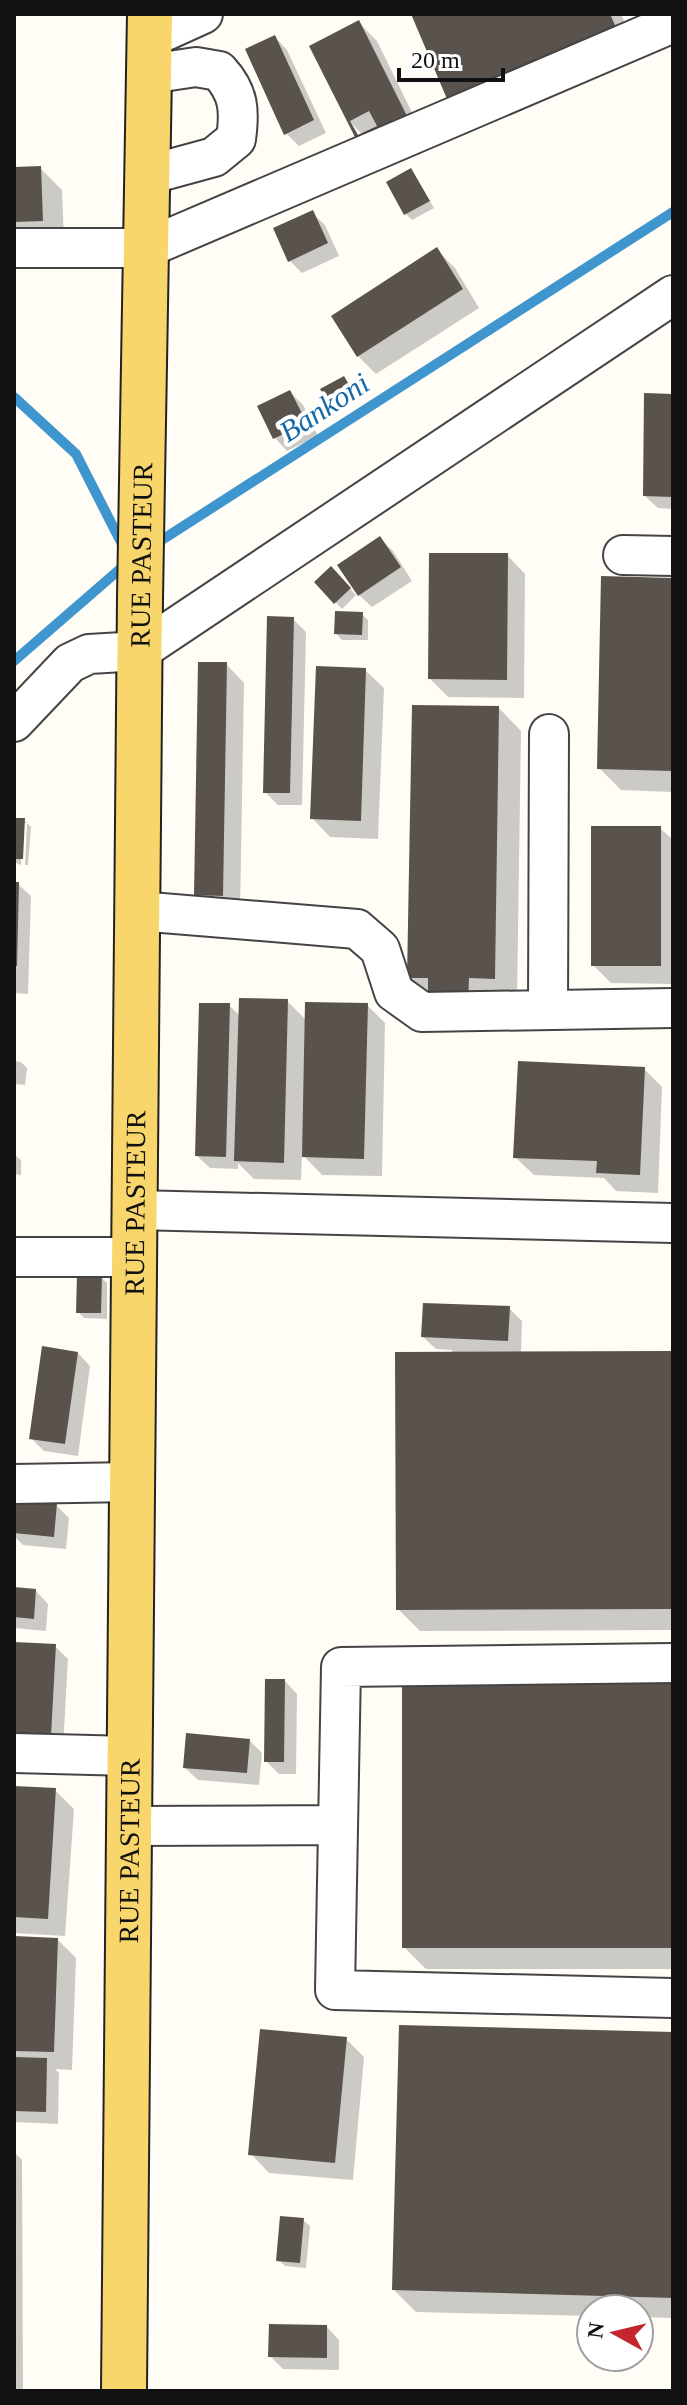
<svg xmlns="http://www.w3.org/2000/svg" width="687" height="2405" font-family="Georgia,serif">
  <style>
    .shadow { fill: #0003 }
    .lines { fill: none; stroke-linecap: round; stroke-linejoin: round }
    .stream { stroke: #3f96cf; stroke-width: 10 }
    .building { fill: #5a524d; fill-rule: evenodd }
    .minor-casing { stroke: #444; stroke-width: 42 }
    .major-casing { stroke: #222; stroke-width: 48 }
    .minor { stroke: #fff; stroke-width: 38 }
    .major { stroke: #f9d66b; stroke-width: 44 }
    .labels { text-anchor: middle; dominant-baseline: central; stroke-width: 8; stroke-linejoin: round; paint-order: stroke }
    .street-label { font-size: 28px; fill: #111; stroke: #fff }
    .water-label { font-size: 30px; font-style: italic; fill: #1768a6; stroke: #fff }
  </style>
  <rect width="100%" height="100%" fill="#fffdf5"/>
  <path class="shadow" d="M413,14H621L639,54Z
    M359,23L377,41L425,139L363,135L349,121Z
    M275,37L287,50L326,133L299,146L286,133Z
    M40,168L62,190L64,242L14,244V169Z
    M411,171L434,208L412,220L406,214Z
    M312,213L325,225L339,256L302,273L289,260Z
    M437,250L455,268L479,308L376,374L358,356Z
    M344,378L358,399L337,411L331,405Z
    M290,392L303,405L318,436L287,451L275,438Z
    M673,396V509L658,508L645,496Z
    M380,539L393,551L412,581L372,607L359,595Z
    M507,555L525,574L524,698L448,697L430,679Z
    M331,569L356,595L342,609L316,582Z
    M673,580V792L621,790L599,768Z
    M362,614L368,620V640H342L336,634Z
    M293,619L306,632L302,805H278L265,792Z
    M226,664L244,683L240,913H214L196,895Z
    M365,670L384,688L378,839L330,837L312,818Z
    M499,708L521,731L517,1000L430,998L409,977Z
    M14,812L16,820H24L31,827L28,865H25L27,823H23L21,865L14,862Z
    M660,828L673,840V984L611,983L593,965Z
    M14,884H18L31,896L28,994L14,993Z
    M287,1001L307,1021L367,1005L385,1023L382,1176L322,1175L302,1154L301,1180L254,1179L238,1163V1169L210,1168L197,1156L229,1005L240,1016Z
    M14,1061L21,1062L27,1068L25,1085L14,1084Z
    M644,1069L662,1087L658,1193L616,1191L604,1178L534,1175L515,1157Z
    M14,1154L21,1160V1175L14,1174Z
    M101,1277L107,1283V1319L84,1318L78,1312Z
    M509,1308L522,1321L521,1353H673V1630L420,1631L398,1609L452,1354V1350L436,1349L423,1337Z
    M78,1353L90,1366L78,1456L44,1451L31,1438Z
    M14,1501L56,1505L69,1518L66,1549L23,1545L14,1536Z
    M14,1589L36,1591L48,1604L46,1631L14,1628Z
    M14,1644L55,1646L68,1659L63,1748L14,1745Z
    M285,1681L297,1694L296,1774H279L266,1761Z
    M673,1681V1969H426L404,1947Z
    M249,1740L262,1753L259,1785L198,1780L185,1768Z
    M14,1788L55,1790L74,1809L65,1936L14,1933Z
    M14,1938L58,1940L76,1958L72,2070L55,2069L59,2073L58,2124L14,2122Z
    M673,2034V2318L639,2317V2309H591V2316L416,2312L394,2290Z
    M346,2039L364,2057L353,2180L269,2173L251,2154Z
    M14,2152L22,2160L23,2391H14Z
    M303,2220L310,2226L306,2268L285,2266L278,2260Z
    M327,2327L339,2340V2370L283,2369L270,2356Z"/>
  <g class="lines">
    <path class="stream" d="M14,397L76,454L124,548
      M154,545L673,212
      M14,661L127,563"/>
  </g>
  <path class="building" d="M411,14H610L618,32L450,106Z
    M359,20L409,120L359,145L309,46ZM369,111L377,126L358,135L350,121Z
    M275,35L314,120L284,135L245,49Z
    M41,166L43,221L14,222V167Z
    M411,168L430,201L404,215L386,182Z
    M313,210L328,243L288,262L273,228Z
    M437,247L463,289L357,357L331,316Z
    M344,376L354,393L330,406L320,389Z
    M290,390L307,423L273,439L257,406Z
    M644,393L673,394V497L643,496Z
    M380,536L401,567L358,596L337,565Z
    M429,553H508L507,680L428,679Z
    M331,566L351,588L334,604L314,582Z
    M601,576L673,578V771L597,769Z
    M335,611L363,612L362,635L334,634Z
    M267,616L294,617L290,793H263Z
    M198,662H227L223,896L194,895Z
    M316,666L366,668L361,821L310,819Z
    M412,705L499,706L495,979L469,978L468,1005H428V978H407Z
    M14,818H25L23,859H14Z
    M591,826H661V966H591Z
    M14,882H19L17,966H14Z
    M239,998L288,999L284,1163L234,1161Z
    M305,1002L368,1003L364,1159L302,1157Z
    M199,1003H230L226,1157L195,1156Z
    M518,1061L645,1067L640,1175L596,1173L597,1161L513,1158Z
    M77,1274L102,1275L101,1313H76Z
    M423,1303L510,1306L508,1341L421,1337Z
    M42,1346L78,1352L65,1444L29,1439Z
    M673,1351V1609L396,1610L395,1352Z
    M14,1499L57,1503L54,1537L14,1533Z
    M14,1587L36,1589L34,1619L14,1617Z
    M14,1642L56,1644L51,1736L14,1734Z
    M265,1679H285L284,1762H264Z
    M402,1679H673V1948H402Z
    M186,1733L250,1739L247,1773L183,1768Z
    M14,1786L56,1788L48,1919L14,1917Z
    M14,1936L58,1938L54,2052L14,2051Z
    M399,2025L673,2032V2298L392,2290Z
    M260,2029L347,2037L335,2163L248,2155Z
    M14,2057L47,2058L46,2112L14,2111Z
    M280,2216L304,2218L300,2263L276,2261Z
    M269,2324L327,2325V2358L268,2357Z"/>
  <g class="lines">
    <g class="minor-casing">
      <path id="minor" d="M150,38L203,14
        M148,175L214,157L236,139C240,110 239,93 219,71L196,67L149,74
        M14,248H147L673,23
        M623,555L673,556
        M14,722L70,663L89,654L140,651L673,295
        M138,911L357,929L380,949L394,992L422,1012L673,1008
        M548,1010L549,734
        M135,1210L673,1223
        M14,1257H135
        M14,1484L133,1482
        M673,1663L341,1667L335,1990L673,1998
        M14,1753L130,1756
        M130,1826L338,1825"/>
    </g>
    <g class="major-casing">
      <g id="major">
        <path id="s1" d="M124,2391L140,598L150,14"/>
      </g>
    </g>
    <use href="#minor" class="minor"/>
    <use href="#major" class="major"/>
  </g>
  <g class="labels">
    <g class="street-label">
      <text stroke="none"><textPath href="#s1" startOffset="1836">RUE PASTEUR</textPath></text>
      <text stroke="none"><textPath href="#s1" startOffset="1188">RUE PASTEUR</textPath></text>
      <text stroke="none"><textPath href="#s1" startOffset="540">RUE PASTEUR</textPath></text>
    </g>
    <g class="water-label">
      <text transform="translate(324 407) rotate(-33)">Bankoni</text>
    </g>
  </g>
  <rect width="687" height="2405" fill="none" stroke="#111111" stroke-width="32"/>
  <g transform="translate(615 2333) rotate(278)"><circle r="38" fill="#ffffff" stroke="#a0a0a0" stroke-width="2"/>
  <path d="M0-6L14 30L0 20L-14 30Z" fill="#c4262e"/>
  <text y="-12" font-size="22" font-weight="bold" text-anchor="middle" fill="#111111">N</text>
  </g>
  <path d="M399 68v12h104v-12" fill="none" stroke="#111111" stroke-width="4"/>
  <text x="411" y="68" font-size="24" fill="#111111" stroke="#ffffff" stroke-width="6" paint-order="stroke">20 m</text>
</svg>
